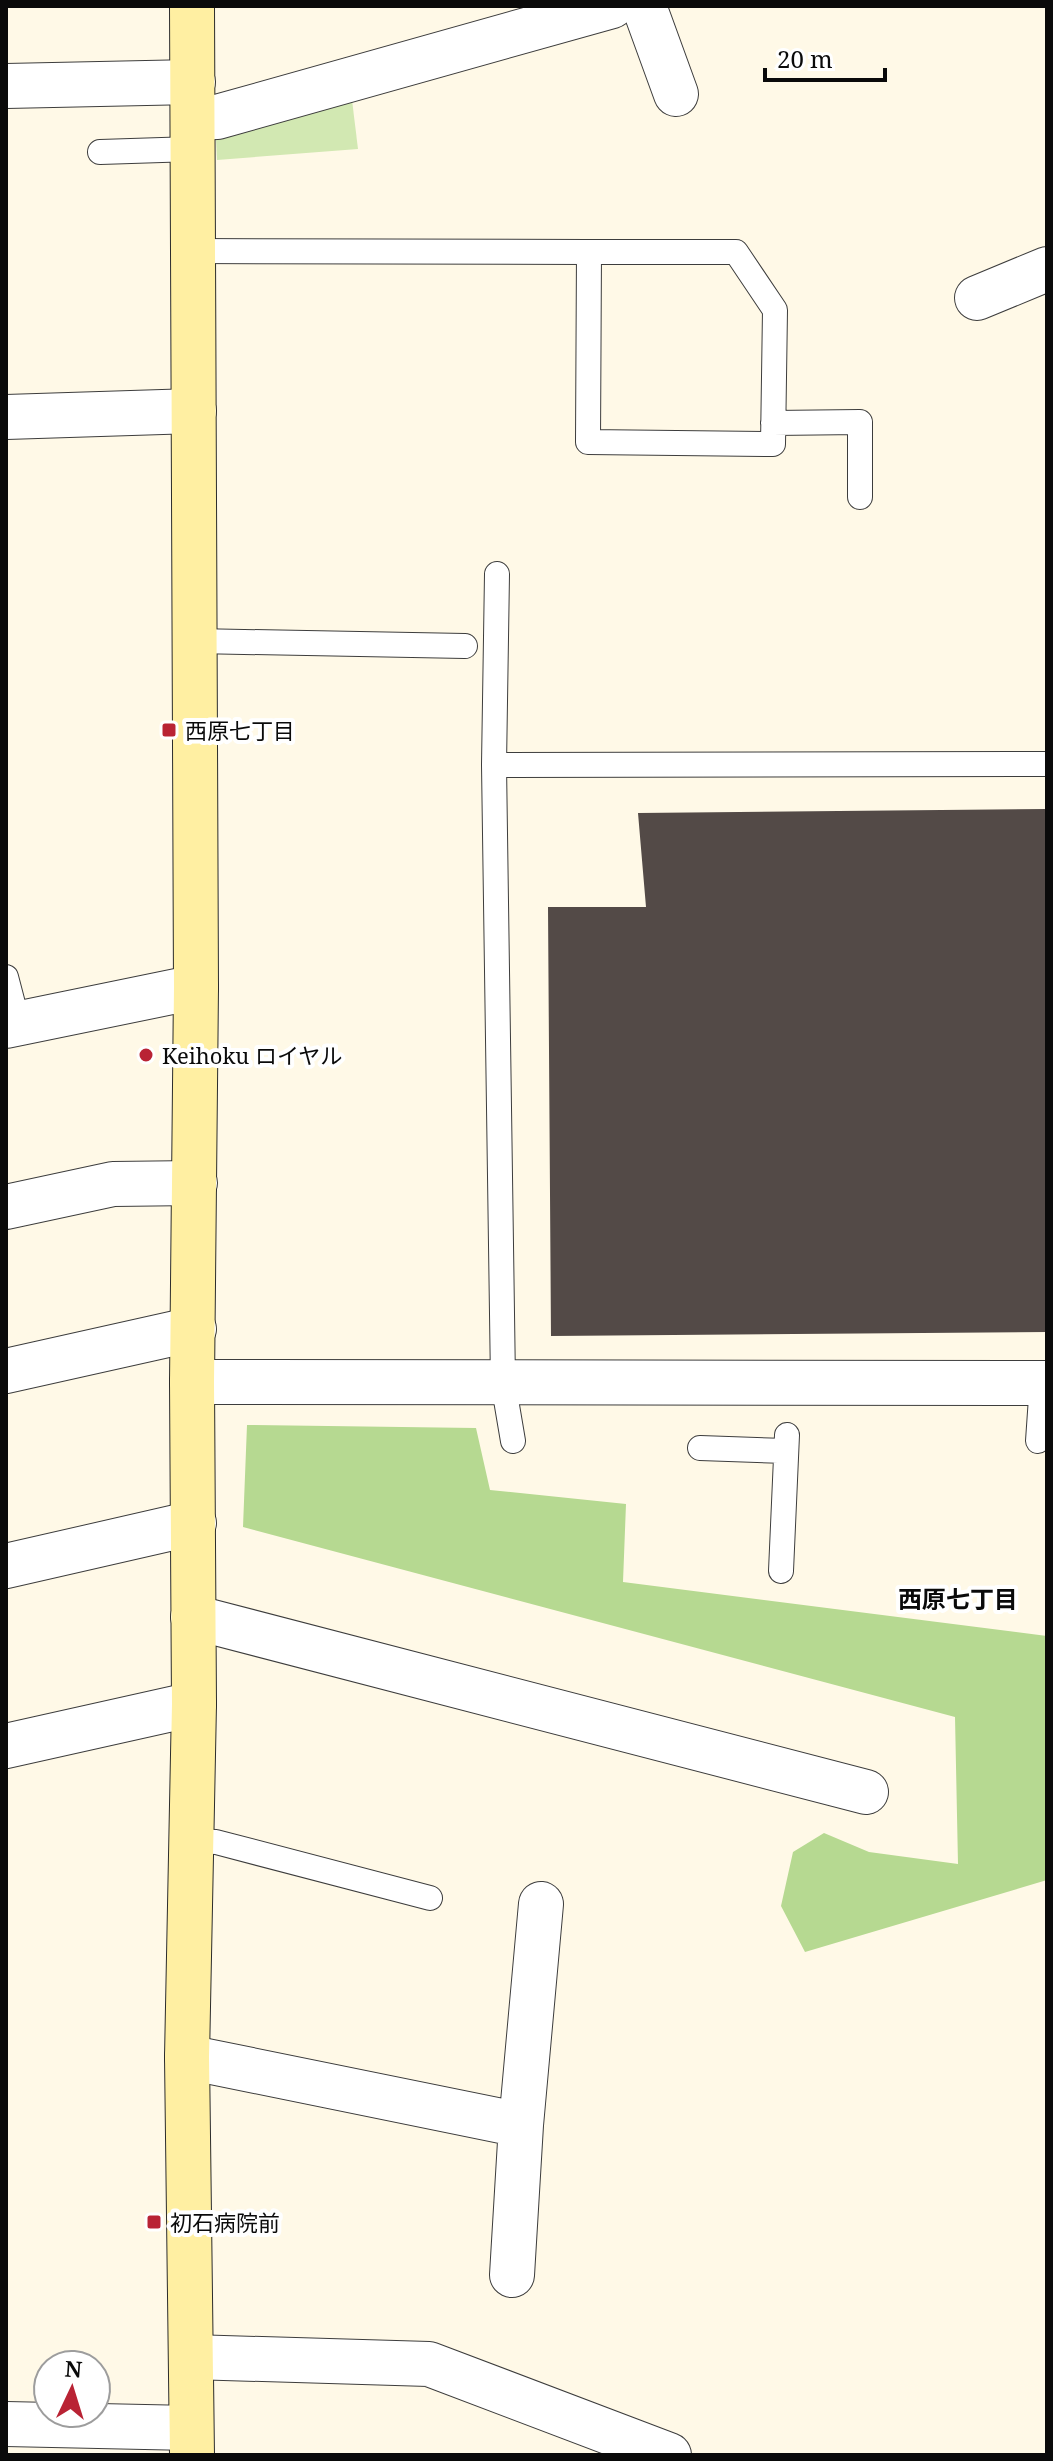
<svg xmlns="http://www.w3.org/2000/svg" width="1053" height="2461" font-family="'Noto Serif','Noto Sans JP',serif">
  <style>
    .green { fill: #d2e8b2 }
    .forest { fill: #b6d991 }
    .building { fill: #534a47 }
    .lines { fill: none; stroke-linecap: round; stroke-linejoin: round }
    .lane-casing { stroke: #3d3d3d; stroke-width: 26 }
    .street-casing { stroke: #3d3d3d; stroke-width: 46 }
    .secondary-casing { stroke: #2c2c2c; stroke-width: 46 }
    .lane { stroke: #fff; stroke-width: 24 }
    .street { stroke: #fff; stroke-width: 44 }
    .secondary { stroke: #ffefa2; stroke-width: 44 }
    .poi-dot { fill: #b92334; stroke: #fff; stroke-width: 3 }
    .labels { text-anchor: middle; dominant-baseline: central; stroke-width: 8; stroke-linejoin: round; paint-order: stroke }
    .poi-label { font-size: 22px; fill: #0a0a0a; stroke: #fff; text-anchor: start }
    .neighbourhood-label { font-size: 24px; font-weight: bold; fill: #0a0a0a; stroke: #fff }
  </style>
  <rect width="100%" height="100%" fill="#fff9e7"/>
  <path class="green" d="M352,100L358,149L217,160L216,139Z"/>
  <path class="forest" d="M247,1425L476,1428L490,1490L626,1504L623,1582L1047,1636V1880L805,1952L781,1906L793,1852L824,1833L869,1852L958,1864L955,1717L243,1527Z"/>
  <path class="building" d="M1047,809V1332L551,1336L548,907H646L638,813Z"/>
  <g class="lines">
    <g class="lane-casing">
      <path id="lane" d="M100,152L193,149
        M193,251L589,252L588,442L773,444L775,310L736,252H589
        M773,423L860,422V497
        M497,574L494,765L503,1382L513,1441
        M195,641L465,646
        M494,765L1047,764
        M6,977L18,1023
        M1038,1441L1042,1383
        M700,1448L786,1451
        M781,1571L787,1435
        M192,1841L216,1842L430,1898"/>
    </g>
    <g class="street-casing">
      <path id="street" d="M644,6L676,94
        M6,86L193,82
        M193,118L217,117L612,6
        M977,298L1047,269
        M6,417L194,411
        M6,1026L196,987
        M6,1207L113,1184L195,1183
        M6,1371L194,1329
        M192,1382L1047,1383
        M6,1566L194,1523
        M193,1617L866,1792
        M6,1746L194,1704
        M187,2057L521,2125L541,1904
        M512,2275L521,2125
        M191,2357L429,2364L669,2455
        M6,2424L191,2428"/>
    </g>
    <g class="secondary-casing">
      <path id="secondary" d="M192,2455L187,2057L194,1704L192,1382L196,987L192,6"/>
    </g>
    <use href="#lane" class="lane"/>
    <use href="#street" class="street"/>
    <use href="#secondary" class="secondary"/>
  </g>
  <g class="poi-dot">
    <rect x="161" y="722" width="16" height="16" rx="4"/>
    <circle cx="146" cy="1055" r="8"/>
    <rect x="146" y="2214" width="16" height="16" rx="4"/>
  </g>
  <g class="labels">
    <g class="poi-label">
      <text x="185" y="730">西原七丁目</text>
      <text x="162" y="1055">Keihoku ロイヤル</text>
      <text x="170" y="2222">初石病院前</text>
    </g>
    <g class="neighbourhood-label">
      <text x="958" y="1598">西原七丁目</text>
    </g>
  </g>
  <rect width="1053" height="2461" fill="none" stroke="#0a0a0a" stroke-width="16"/>
  <g transform="translate(72 2389) rotate(4)"><circle r="38" fill="#ffffff" stroke="#9d9d9d" stroke-width="2"/>
  <path d="M0-6L14 30L0 20L-14 30Z" fill="#b92334"/>
  <text y="-12" font-size="22" font-weight="bold" text-anchor="middle" fill="#0a0a0a">N</text>
  </g>
  <path d="M765 68v12h120v-12" fill="none" stroke="#0a0a0a" stroke-width="4"/>
  <text x="777" y="68" font-size="24" fill="#0a0a0a" stroke="#ffffff" stroke-width="6" paint-order="stroke">20 m</text>
</svg>
